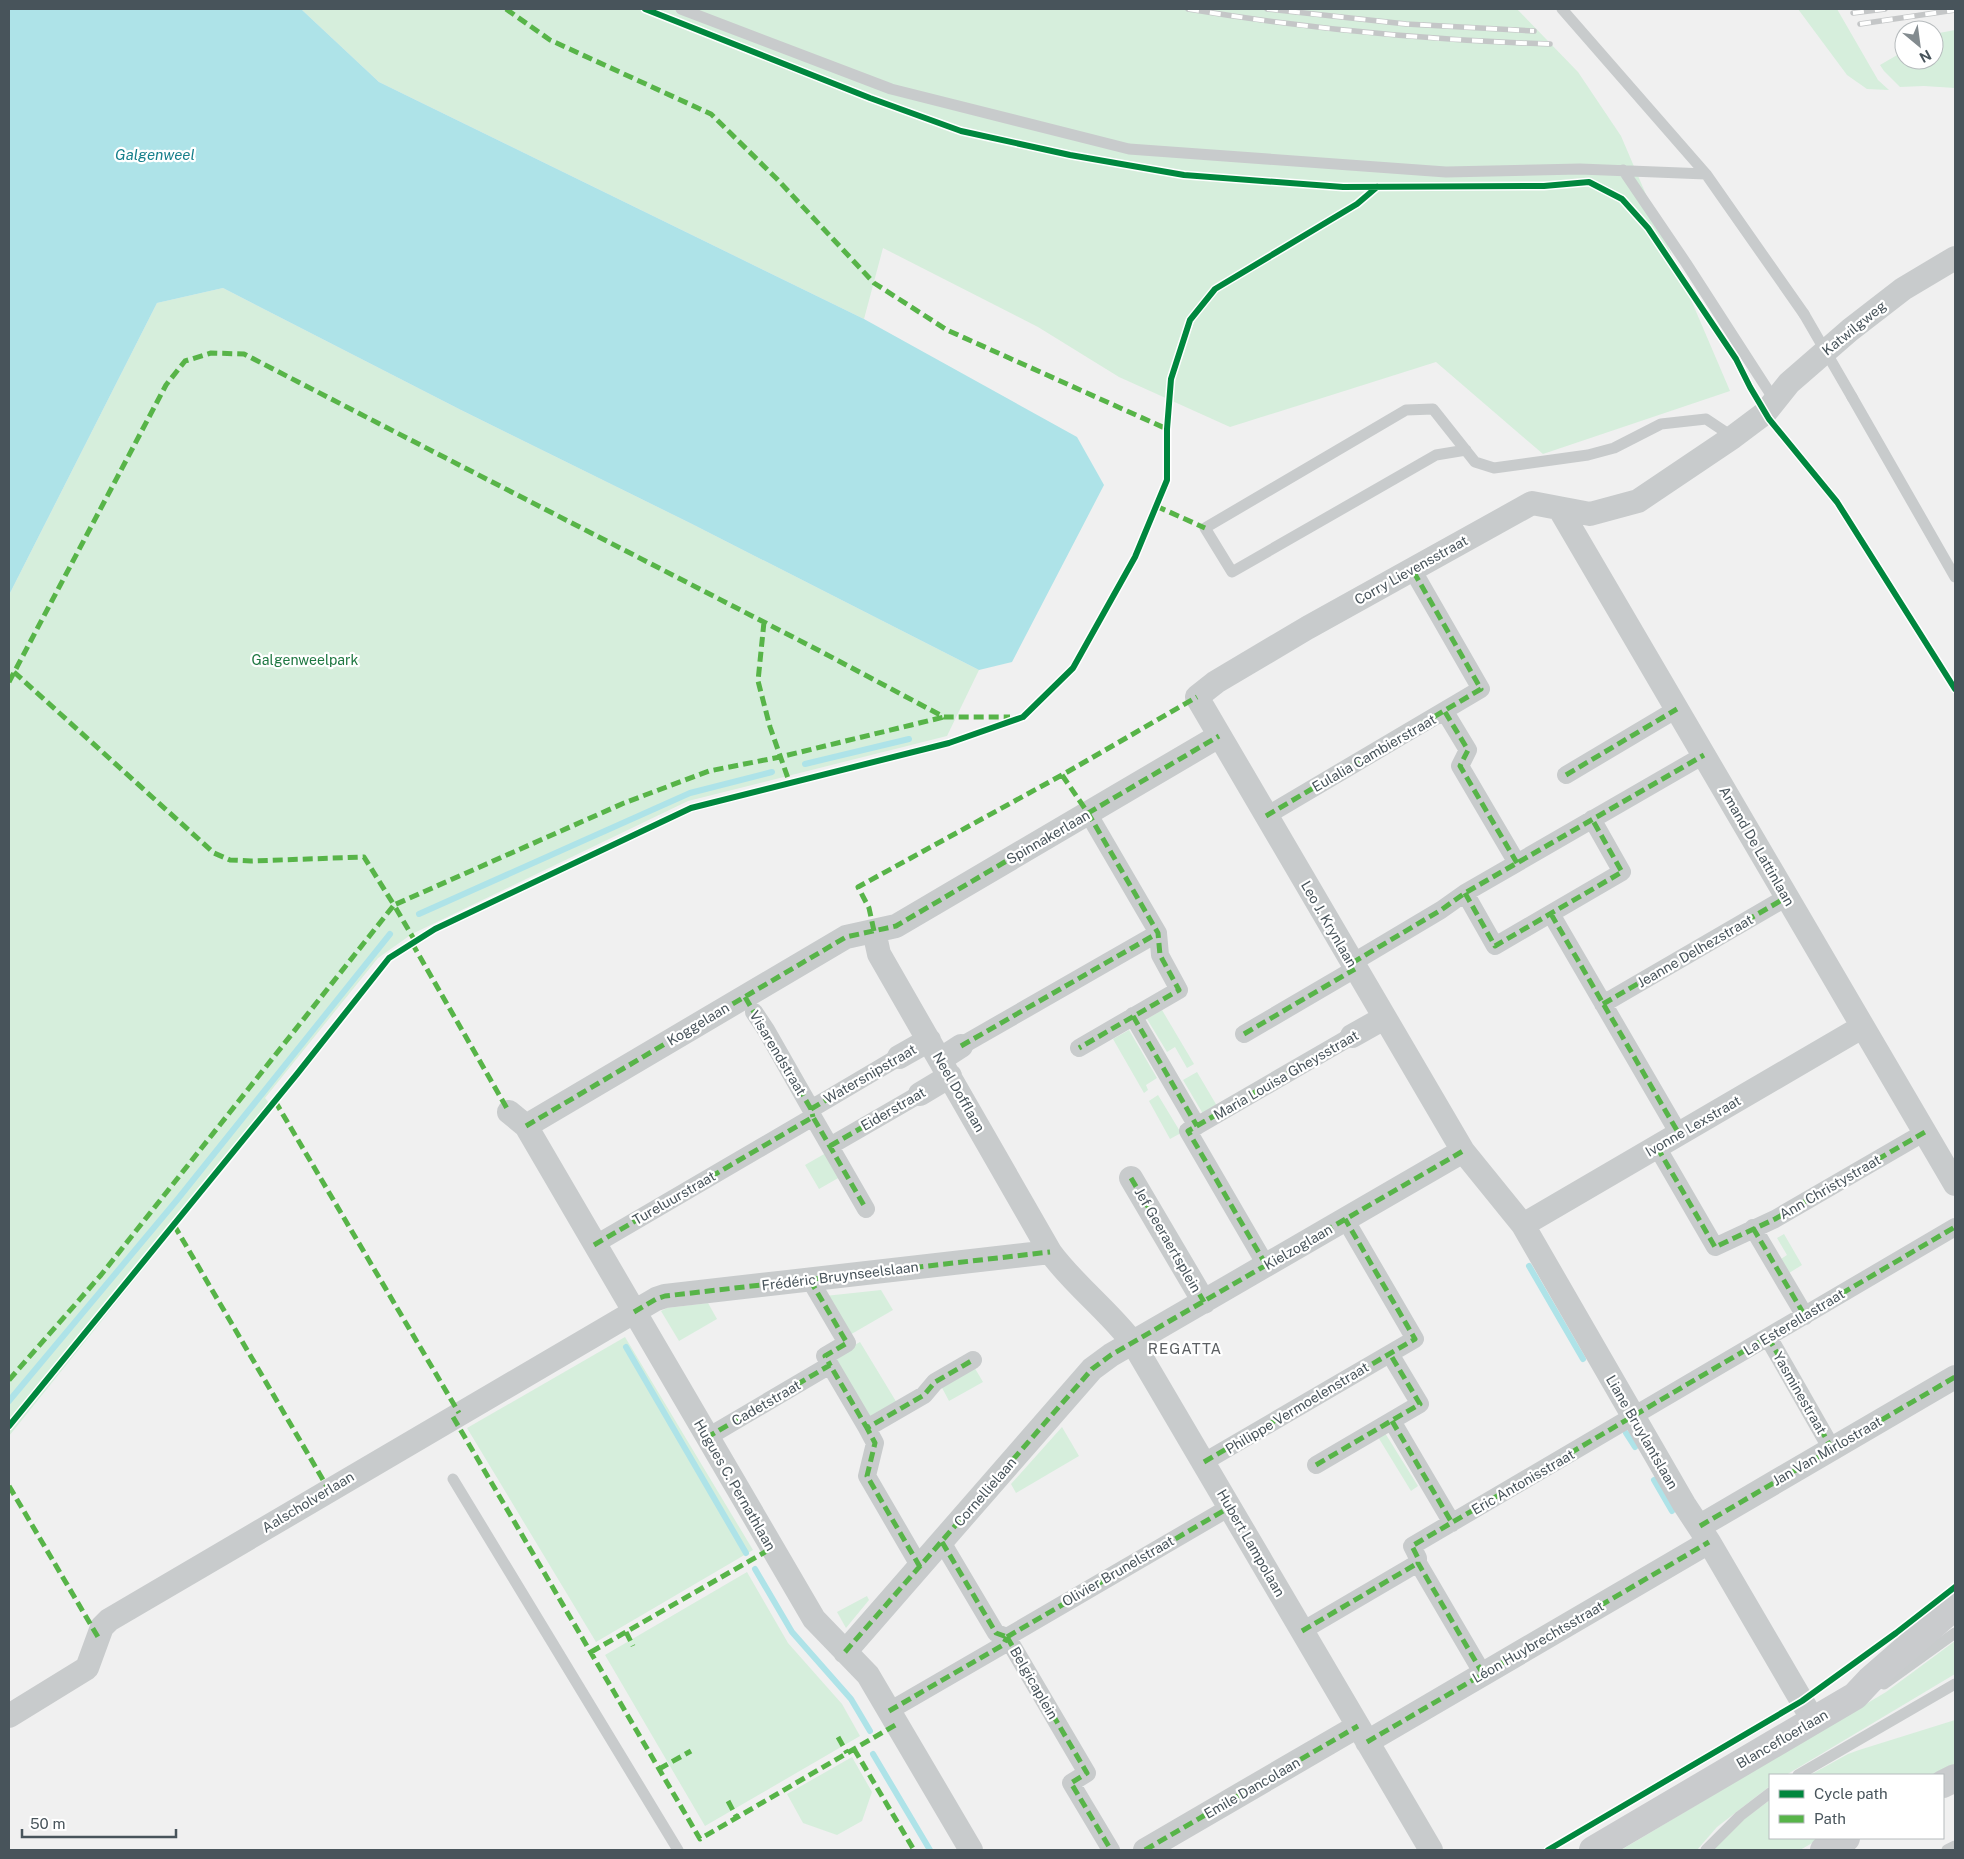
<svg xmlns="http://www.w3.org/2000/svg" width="1964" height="1859" font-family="'Public Sans',sans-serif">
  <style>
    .green { fill: #d6eedc }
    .water { fill: #aee3e8 }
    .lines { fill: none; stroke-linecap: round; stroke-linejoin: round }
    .stream { stroke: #aee3e8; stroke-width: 6 }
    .service { stroke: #c8cbcc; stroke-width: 11 }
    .pedestrian { stroke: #c8cbcc; stroke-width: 18 }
    .minor { stroke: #c8cbcc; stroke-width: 24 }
    .secondary { stroke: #c9cbcd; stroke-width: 28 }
    .rail-casing { stroke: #c4c6c7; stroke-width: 5.5 }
    .rail { stroke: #fff; stroke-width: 4; stroke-dasharray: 11; stroke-linecap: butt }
    .service-bridge { stroke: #c8cbcc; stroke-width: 11 }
    .quiet { stroke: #57b448; stroke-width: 5; stroke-dasharray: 10 5; stroke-linecap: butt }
    .cycleway-casing { stroke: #fff; stroke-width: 9 }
    .cycleway { stroke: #00873e; stroke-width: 6 }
    .labels { text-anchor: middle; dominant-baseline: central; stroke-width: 4.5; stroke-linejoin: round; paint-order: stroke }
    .street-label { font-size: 14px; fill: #48545b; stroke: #fff }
    .park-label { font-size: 14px; fill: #1e7741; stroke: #fff }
    .water-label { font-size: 15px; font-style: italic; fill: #167f8b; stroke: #fff }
    .neighbourhood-label { font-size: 15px; letter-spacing: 1px; fill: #5c6063; stroke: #fff }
  </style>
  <rect width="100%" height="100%" fill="#f0f0f0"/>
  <path class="green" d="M301,9H1517L1578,72L1621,136L1730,391L1543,454L1436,362L1230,427L1119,377L1038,327L883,248L864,319L379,82Z
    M1798,9H1837L1878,80L1889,90L1867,89L1847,75Z
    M1955,30V88L1924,86L1900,87L1884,71L1880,65L1904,51V60H1934V34Z
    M223,288L461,410L692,524L979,670L947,736L688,801L412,934L378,958L265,1098L273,1108L9,1436V595L157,303Z
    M1162,1010L1194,1064L1187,1068L1175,1047L1167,1052L1147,1019Z
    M1129,1030L1157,1078L1146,1085L1148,1090L1144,1093L1113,1039Z
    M1197,1072L1220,1111L1206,1119L1183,1080Z
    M1158,1095L1181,1133L1170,1139L1149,1101Z
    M826,1153L840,1177L819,1189L805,1165Z
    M1784,1234L1802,1265L1789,1273L1781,1259L1787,1255L1777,1238Z
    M881,1290L893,1310L848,1336L825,1296Z
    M708,1303L717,1319L679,1341L661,1311L667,1308Z
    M625,1337L753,1550L596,1642L467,1428Z
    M860,1342L897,1403L869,1420L833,1357Z
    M973,1365L983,1382L949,1401L940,1384Z
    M1062,1427L1079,1456L1016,1493L1011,1484Z
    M1385,1433L1418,1486L1411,1491L1378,1437Z
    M747,1572L788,1643L842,1704L860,1736L705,1826L605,1655Z
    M867,1596L869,1600L846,1628L837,1612Z
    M1955,1641V1674L1786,1775H1770V1786L1717,1827L1697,1850H1621L1886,1692Z
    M1955,1720V1765L1934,1775H1810L1848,1754L1859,1750Z
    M852,1757L872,1792L862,1821L837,1835L803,1823L787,1794Z
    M1770,1800V1838H1821L1800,1850H1712L1743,1820Z"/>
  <path class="water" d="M9,9H301L379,82L864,319L1077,437L1104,485L1012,662L979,670L692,524L461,410L223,288L157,303L9,595Z"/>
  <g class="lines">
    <path class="stream" d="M805,764L909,739
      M419,914L690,793L772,772
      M1529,1266L1583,1359
      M626,1347L746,1553
      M9,1401L177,1200L390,934
      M1626,1433L1635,1447
      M1654,1480L1672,1511
      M755,1569L792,1632L851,1699L870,1731
      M873,1754L930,1850"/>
    <path class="service" d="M681,9L891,89L1129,149L1446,172L1580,169L1706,174L1804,314
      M1562,9L1706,174
      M1623,170L1686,263L1775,401
      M1852,397L1955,577
      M1466,450L1436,455L1232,572L1205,528L1406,410L1433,409L1475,462L1494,468L1588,455L1614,448L1661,424L1706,419L1733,437
      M453,1479L678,1850
      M1884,1684L1955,1633
      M1798,1775L1955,1684
      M1706,1850L1740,1816L1770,1793
      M1947,1850L1955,1846"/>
    <path class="pedestrian" d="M1445,712L1468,750L1460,766L1517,863
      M1566,775L1677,709
      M1266,816L1481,689L1412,569
      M1465,893L1495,946L1622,872L1592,819
      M1551,914L1679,1134
      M1352,963L1441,910L1465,893L1704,755
      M1603,1004L1787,897
      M754,1012L766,1030L811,1109L813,1117
      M1133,1016L1197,1126
      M1244,1034L1355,969
      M961,1046L1158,933
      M1079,1048L1179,990L1160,955L1158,933L1088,813
      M811,1109L899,1057
      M830,1146L920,1094
      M1657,1147L1715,1247L1775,1219L1925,1132
      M1753,1228L1805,1316
      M594,1245L813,1117L866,1209
      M1266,1265L1188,1131L1352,1036
      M810,1280L847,1343L825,1356L830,1365
      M1768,1337L1832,1449
      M1392,1421L1452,1523
      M706,1438L830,1365L867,1428
      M1204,1462L1415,1339L1345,1219
      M1316,1465L1420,1404L1390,1354
      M942,1542L996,1633L1007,1637
      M920,1567L867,1476L875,1443L867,1428L924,1395L935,1382L973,1360
      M1302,1631L1418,1563
      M1007,1637L1230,1507
      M1007,1637L1087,1773L1071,1783L1111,1850
      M1483,1674L1418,1563V1558L1412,1546L1955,1227
      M889,1711L1003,1645L1007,1637"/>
    <path class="minor" d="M1559,508L1955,1184
      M874,931L879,954L1050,1252C1074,1285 1108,1310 1133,1343L1431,1850
      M1352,1036L1384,1018
      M899,1057L929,1040
      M941,1059L961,1046
      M920,1094L950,1076
      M509,1112L526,1126L814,1619L868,1675L971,1850
      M526,1126L846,937L896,926L1219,736
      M1131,1178L1204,1302
      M1523,1225L1862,1027
      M1700,1526L1955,1377
      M845,1652L1092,1369L1111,1355L1463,1151
      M9,1716L87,1668L102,1627L109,1620L656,1299L665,1296L1050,1252
      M1813,1720L1709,1542L1684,1504L1523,1225L1463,1151L1197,697L1216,682L1307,628L1532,503L1590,514L1638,501L1733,437L1765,413L1789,383L1850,330L1903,289L1955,258
      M1367,1742L1709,1542
      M1145,1850L1358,1726"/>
    <path class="secondary" d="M1943,1784L1955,1778
      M1593,1850L1855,1696L1870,1680L1955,1606
      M1824,1850L1846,1838"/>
    <g class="rail-casing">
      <path id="rail" d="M1188,9C1310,29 1426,40 1550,44
        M1267,9L1406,24L1534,31
        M1853,13L1885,9
        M1860,24L1955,10"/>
    </g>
    <use href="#rail" class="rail"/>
    <path class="service-bridge" d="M1804,314L1852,397"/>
    <path class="quiet" d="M506,9L550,40L711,114L777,179L874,283L947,330L1167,429
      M1156,506L1205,528
      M764,622L758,681L770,727L790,784
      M14,672L214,853L230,860L251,861L364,857L394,905L624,803L709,771L780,757L944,717
      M9,682L166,385L185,361L211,353L244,354L820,651L944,717H1010
      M1445,712L1468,750L1460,766L1517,863
      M1062,775L1088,813L1158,933L1160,955L1179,990L1079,1048
      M1566,775L1677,709
      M1266,816L1481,689L1412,569
      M1465,893L1495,946L1622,872L1592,819
      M1551,914L1679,1134
      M874,931L869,908L858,887L1062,775L1197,697
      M412,943L509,1112
      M1352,963L1441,910L1465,893L1704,755
      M745,997L811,1109L813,1117
      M1603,1004L1787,897
      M1133,1016L1197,1126
      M1244,1034L1355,969
      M961,1046L1158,933
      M275,1101L459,1413
      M811,1109L899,1057
      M526,1126L846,937L896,926L1219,736
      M830,1146L920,1094
      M1657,1147L1715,1247L1775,1219L1925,1132
      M1131,1178L1204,1302
      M174,1225L329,1490
      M1753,1228L1805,1316
      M594,1245L813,1117L866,1209
      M1266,1265L1188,1131L1352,1036
      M810,1280L847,1343L825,1356L830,1365
      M634,1312L656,1299L665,1296L1050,1252
      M1768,1337L1832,1449
      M9,1380L101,1275L394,905L415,941
      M453,1417L700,1839L897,1724
      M1392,1421L1452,1523
      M706,1438L830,1365L867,1428
      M1204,1462L1415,1339L1345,1219
      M1316,1465L1420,1404L1390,1354
      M9,1486L98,1637
      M1700,1526L1955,1377
      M942,1542L996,1633L1007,1637
      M920,1567L867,1476L875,1443L867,1428L924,1395L935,1382L973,1360
      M1302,1631L1418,1563
      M626,1632L633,1646
      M1007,1637L1230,1507
      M1007,1637L1087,1773L1071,1783L1111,1850
      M591,1652L772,1548
      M845,1652L1092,1369L1111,1355L1463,1151
      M1483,1674L1418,1563V1558L1412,1546L1955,1227
      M889,1711L1003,1645L1007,1637
      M838,1737L847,1753
      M1367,1742L1709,1542
      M854,1749L914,1850
      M659,1769L691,1751
      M728,1801L737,1818
      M1145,1850L1358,1726"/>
    <g class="cycleway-casing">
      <path id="cycleway" d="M645,9L870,98L961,131L1070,155L1184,175L1343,187L1544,186L1589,182L1622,199L1648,228L1736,359L1750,387L1769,419L1837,502L1955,689
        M9,1426L297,1074L389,958L435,929L691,808L949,743L1023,717L1073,668L1135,557L1167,480V429L1171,379L1190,320L1215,289L1357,204L1377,187
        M1548,1850L1802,1701L1896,1633L1955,1587"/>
    </g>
    <use href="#cycleway" class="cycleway"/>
  </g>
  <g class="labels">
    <g class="street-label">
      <text transform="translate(1854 328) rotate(-39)">Katwilgweg</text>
      <text transform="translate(1411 570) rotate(-29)">Corry Lievensstraat</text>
      <text transform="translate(1374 753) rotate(-30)">Eulalia Cambierstraat</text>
      <text transform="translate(1048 837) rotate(-30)">Spinnakerlaan</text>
      <text transform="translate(1757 846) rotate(60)">Amand De Lattinlaan</text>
      <text transform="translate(1329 924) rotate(60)">Leo J. Krynlaan</text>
      <text transform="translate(1695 951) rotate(-30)">Jeanne Delhezstraat</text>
      <text transform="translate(698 1024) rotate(-31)">Koggelaan</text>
      <text transform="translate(778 1053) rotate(59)">Visarendstraat</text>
      <text transform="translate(870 1074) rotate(-30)">Watersnipstraat</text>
      <text transform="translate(1286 1075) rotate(-30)">Maria Louisa Gheysstraat</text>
      <text transform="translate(959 1092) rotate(60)">Neel Dofflaan</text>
      <text transform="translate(893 1109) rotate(-30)">Eiderstraat</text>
      <text transform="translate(1693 1126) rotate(-30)">Ivonne Lexstraat</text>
      <text transform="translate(1830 1187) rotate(-30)">Ann Christystraat</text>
      <text transform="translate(674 1198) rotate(-30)">Tureluurstraat</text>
      <text transform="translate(1168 1240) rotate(60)">Jef Geeraertsplein</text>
      <text transform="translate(1298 1247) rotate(-30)">Kielzoglaan</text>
      <text transform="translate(840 1276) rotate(-7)">Frédéric Bruynseelslaan</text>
      <text transform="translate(1794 1322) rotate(-31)">La Esterellastraat</text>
      <text transform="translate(1800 1393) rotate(60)">Yasminestraat</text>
      <text transform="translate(766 1403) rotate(-30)">Cadetstraat</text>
      <text transform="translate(1297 1408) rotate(-31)">Philippe Vermoelenstraat</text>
      <text transform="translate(1642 1432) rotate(60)">Liane Bruylantslaan</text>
      <text transform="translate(1827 1451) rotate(-30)">Jan Van Mirlostraat</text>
      <text transform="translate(1523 1482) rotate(-30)">Eric Antonisstraat</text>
      <text transform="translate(735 1485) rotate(60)">Hugues C. Pernathlaan</text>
      <text transform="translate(985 1492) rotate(-49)">Cornellielaan</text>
      <text transform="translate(308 1502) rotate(-31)">Aalscholverlaan</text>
      <text transform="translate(1251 1543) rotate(60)">Hubert Lampolaan</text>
      <text transform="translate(1118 1571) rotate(-30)">Olivier Brunelstraat</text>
      <text transform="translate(1538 1642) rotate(-30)">Léon Huybrechtsstraat</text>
      <text transform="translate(1034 1683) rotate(60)">Belgicaplein</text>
      <text transform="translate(1782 1739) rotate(-30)">Blancefloerlaan</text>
      <text transform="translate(1252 1788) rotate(-30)">Emile Dancolaan</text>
    </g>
    <g class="park-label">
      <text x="305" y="660">Galgenweelpark</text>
    </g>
    <g class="water-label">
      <text x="155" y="154">Galgenweel</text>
    </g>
    <g class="neighbourhood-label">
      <text x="1185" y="1348">REGATTA</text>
    </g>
  </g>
  <rect width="1964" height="1859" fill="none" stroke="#48545b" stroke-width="20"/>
  <rect x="1769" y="1774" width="175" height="65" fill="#ffffff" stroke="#b6bbbd"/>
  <rect x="1779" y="1790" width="25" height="8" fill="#00873e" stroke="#b6bbbd"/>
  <text x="1814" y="1799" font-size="15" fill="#48545b">Cycle path</text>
  <rect x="1779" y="1815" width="25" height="8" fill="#57b448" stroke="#b6bbbd"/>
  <text x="1814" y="1824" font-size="15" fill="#48545b">Path</text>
  <g transform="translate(1919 45) rotate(151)"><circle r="24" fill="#ffffff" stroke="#b6bbbd"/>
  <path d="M0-4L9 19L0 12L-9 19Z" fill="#838b8f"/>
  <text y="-8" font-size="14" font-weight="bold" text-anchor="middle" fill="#48545b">N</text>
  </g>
  <path d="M22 1829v8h154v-8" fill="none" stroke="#48545b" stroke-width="2.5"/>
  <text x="30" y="1829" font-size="15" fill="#48545b" stroke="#ffffff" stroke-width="4" paint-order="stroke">50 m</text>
</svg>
